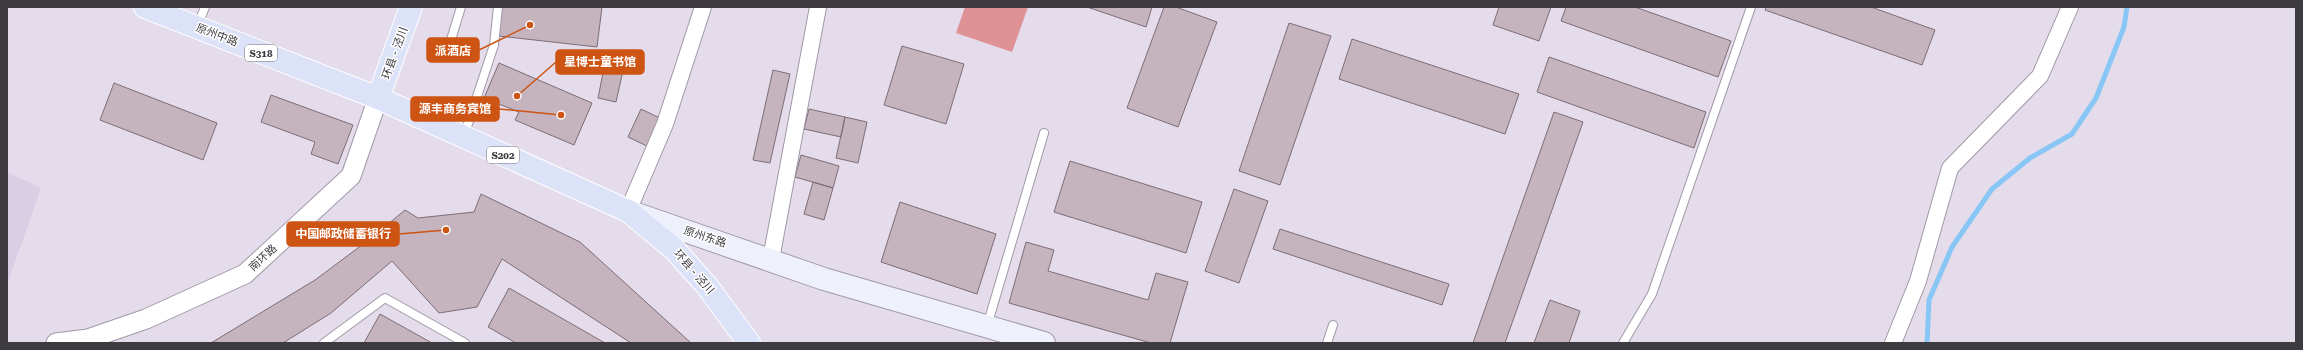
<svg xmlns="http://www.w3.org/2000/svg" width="2303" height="350" font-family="'Roboto Serif','Noto Sans SC',serif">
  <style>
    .built { fill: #dacee5 }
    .forest { fill: #de9295 }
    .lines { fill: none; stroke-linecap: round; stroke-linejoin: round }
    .stream { stroke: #88c7f5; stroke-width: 5 }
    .building { fill: #c5b3bd; stroke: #7d6d76 }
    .service-casing { stroke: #a098a7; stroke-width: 10 }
    .minor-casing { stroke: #a098a7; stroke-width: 18 }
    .tertiary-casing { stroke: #a098a7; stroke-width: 21 }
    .secondary-casing { stroke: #a098a7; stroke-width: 24 }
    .primary-casing { stroke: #fff; stroke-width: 24 }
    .service { stroke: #fff; stroke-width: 8 }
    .minor { stroke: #fff; stroke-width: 16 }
    .tertiary { stroke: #fff; stroke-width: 19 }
    .secondary { stroke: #eef0fc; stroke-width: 22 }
    .primary { stroke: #dce2f8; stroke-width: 22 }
    .labels { text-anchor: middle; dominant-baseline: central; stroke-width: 3; stroke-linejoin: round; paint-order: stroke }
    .shield { fill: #fff; stroke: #777579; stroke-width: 1 }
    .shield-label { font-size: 10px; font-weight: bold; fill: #3d3a40 }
    .street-label { font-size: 11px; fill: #3d3a40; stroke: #fff }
    .leader { fill: none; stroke: #ce5414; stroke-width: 1.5 }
    .callout-dot { fill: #ce5414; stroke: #fff; stroke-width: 1.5 }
    .callout { fill: #ce5414; stroke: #ce5414; stroke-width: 1.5 }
    .callout-label { font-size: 12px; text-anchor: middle; font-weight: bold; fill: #fff }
  </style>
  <rect width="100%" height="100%" fill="#e4dbeb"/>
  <path class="built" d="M7,172L41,188L7,285Z"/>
  <path class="forest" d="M965,7H1028L1012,52L956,33Z"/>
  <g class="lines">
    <path class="stream" d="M1927,343L1929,300L1952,247L1992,189L2030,158L2072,134L2096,98L2124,27L2127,7"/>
  </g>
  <path class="building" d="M502,7H602L597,47L499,36Z
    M1087,7H1152L1146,27Z
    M1164,7H1176L1217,22L1178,127L1127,108Z
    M1499,7H1551L1539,41L1493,25Z
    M1566,7H1635L1731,41L1718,77L1561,21Z
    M1766,7H1871L1935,30L1922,65L1765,10Z
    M1289,23L1331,36L1280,185L1239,171Z
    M1352,39L1519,94L1505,134L1339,79Z
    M902,46L964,64L946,124L884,105Z
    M607,53L626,57L616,102L598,98Z
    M1549,57L1706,112L1694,148L1537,92Z
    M499,63L592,103L574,145L515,120L519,112L484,98Z
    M773,70L790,74L770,163L753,160Z
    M114,83L217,123L203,160L100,120Z
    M271,95L353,125L338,164L311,154L315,142L261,122Z
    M641,109L662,119L649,147L628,137Z
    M809,109L845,117L841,137L804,129Z
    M1554,112L1583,122L1505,343H1473Z
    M845,117L867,122L858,163L836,158Z
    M801,155L839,166L833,188L795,177Z
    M1070,161L1202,202L1186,253L1054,212Z
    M813,182L833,188L824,220L804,214Z
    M1234,189L1268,201L1239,283L1205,271Z
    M481,194L580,242L691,343H631L502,259L477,307L439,313L392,261L331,313L283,343H211L315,280L370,239L405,210L418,218L474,212Z
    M900,202L996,234L977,294L881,262Z
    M1280,229L1449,284L1442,305L1273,249Z
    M1026,242L1054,250L1048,271L1148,300L1156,273L1188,282L1170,343H1151L1009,303Z
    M509,288L605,343H516L488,327Z
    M1550,300L1580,311L1569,343H1534Z
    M380,314L432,343H364Z"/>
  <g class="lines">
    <g class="service-casing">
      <path id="service" d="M197,27L205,7
        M447,53L461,7
        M464,136L494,45L498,7
        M987,326L1044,133
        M324,343L385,298L465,343
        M1327,343L1333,325
        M1623,343L1652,294L1751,7"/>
    </g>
    <g class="minor-casing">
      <path id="minor" d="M628,211L665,124L703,7
        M771,259L818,7
        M1893,343L1918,281L1950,168L2040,76L2070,7"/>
    </g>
    <g class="tertiary-casing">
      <path id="tertiary" d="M56,343L88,339L146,319L245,274L351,176L378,98"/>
    </g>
    <g class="secondary-casing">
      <path id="secondary" d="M628,211L824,279L1044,343"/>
    </g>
    <g class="primary-casing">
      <path id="primary" d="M145,7L378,98L628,211L674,249L707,286L749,343
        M378,98L411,7"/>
    </g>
    <use href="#service" class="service"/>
    <use href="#minor" class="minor"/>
    <use href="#tertiary" class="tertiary"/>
    <use href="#secondary" class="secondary"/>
    <use href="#primary" class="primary"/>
  </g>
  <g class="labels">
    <g class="shield">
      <rect x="245" y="45" width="32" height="16" rx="3"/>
      <rect x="487" y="147" width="32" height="16" rx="3"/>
    </g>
    <g class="shield-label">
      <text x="261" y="53">S318</text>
      <text x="503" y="155">S202</text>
    </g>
    <g class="street-label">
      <text transform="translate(217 35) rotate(21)">原州中路</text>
      <text transform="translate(395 53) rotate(-70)">环县 - 泾川</text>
      <text transform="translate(705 237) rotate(18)">原州东路</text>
      <text transform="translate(263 258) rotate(-43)">南环路</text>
      <text transform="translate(694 272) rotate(49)">环县 - 泾川</text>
    </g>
  </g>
  <path class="leader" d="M530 25L479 50M517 96L556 62M561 115L499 109M446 230L399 234"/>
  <g class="callout-dot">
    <circle cx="530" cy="25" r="4"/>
    <circle cx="517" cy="96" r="4"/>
    <circle cx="561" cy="115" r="4"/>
    <circle cx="446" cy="230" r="4"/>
  </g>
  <g class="callout">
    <rect x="427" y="38" width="52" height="24" rx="4"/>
    <rect x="556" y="50" width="88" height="24" rx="4"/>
    <rect x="411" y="97" width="88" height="24" rx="4"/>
    <rect x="287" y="222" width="112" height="24" rx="4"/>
  </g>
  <g class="callout-label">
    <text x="453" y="55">派酒店</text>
    <text x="600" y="66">星博士童书馆</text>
    <text x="455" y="113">源丰商务宾馆</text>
    <text x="343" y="238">中国邮政储蓄银行</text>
  </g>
  <rect width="2303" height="350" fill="none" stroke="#3d3a40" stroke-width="16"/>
</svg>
